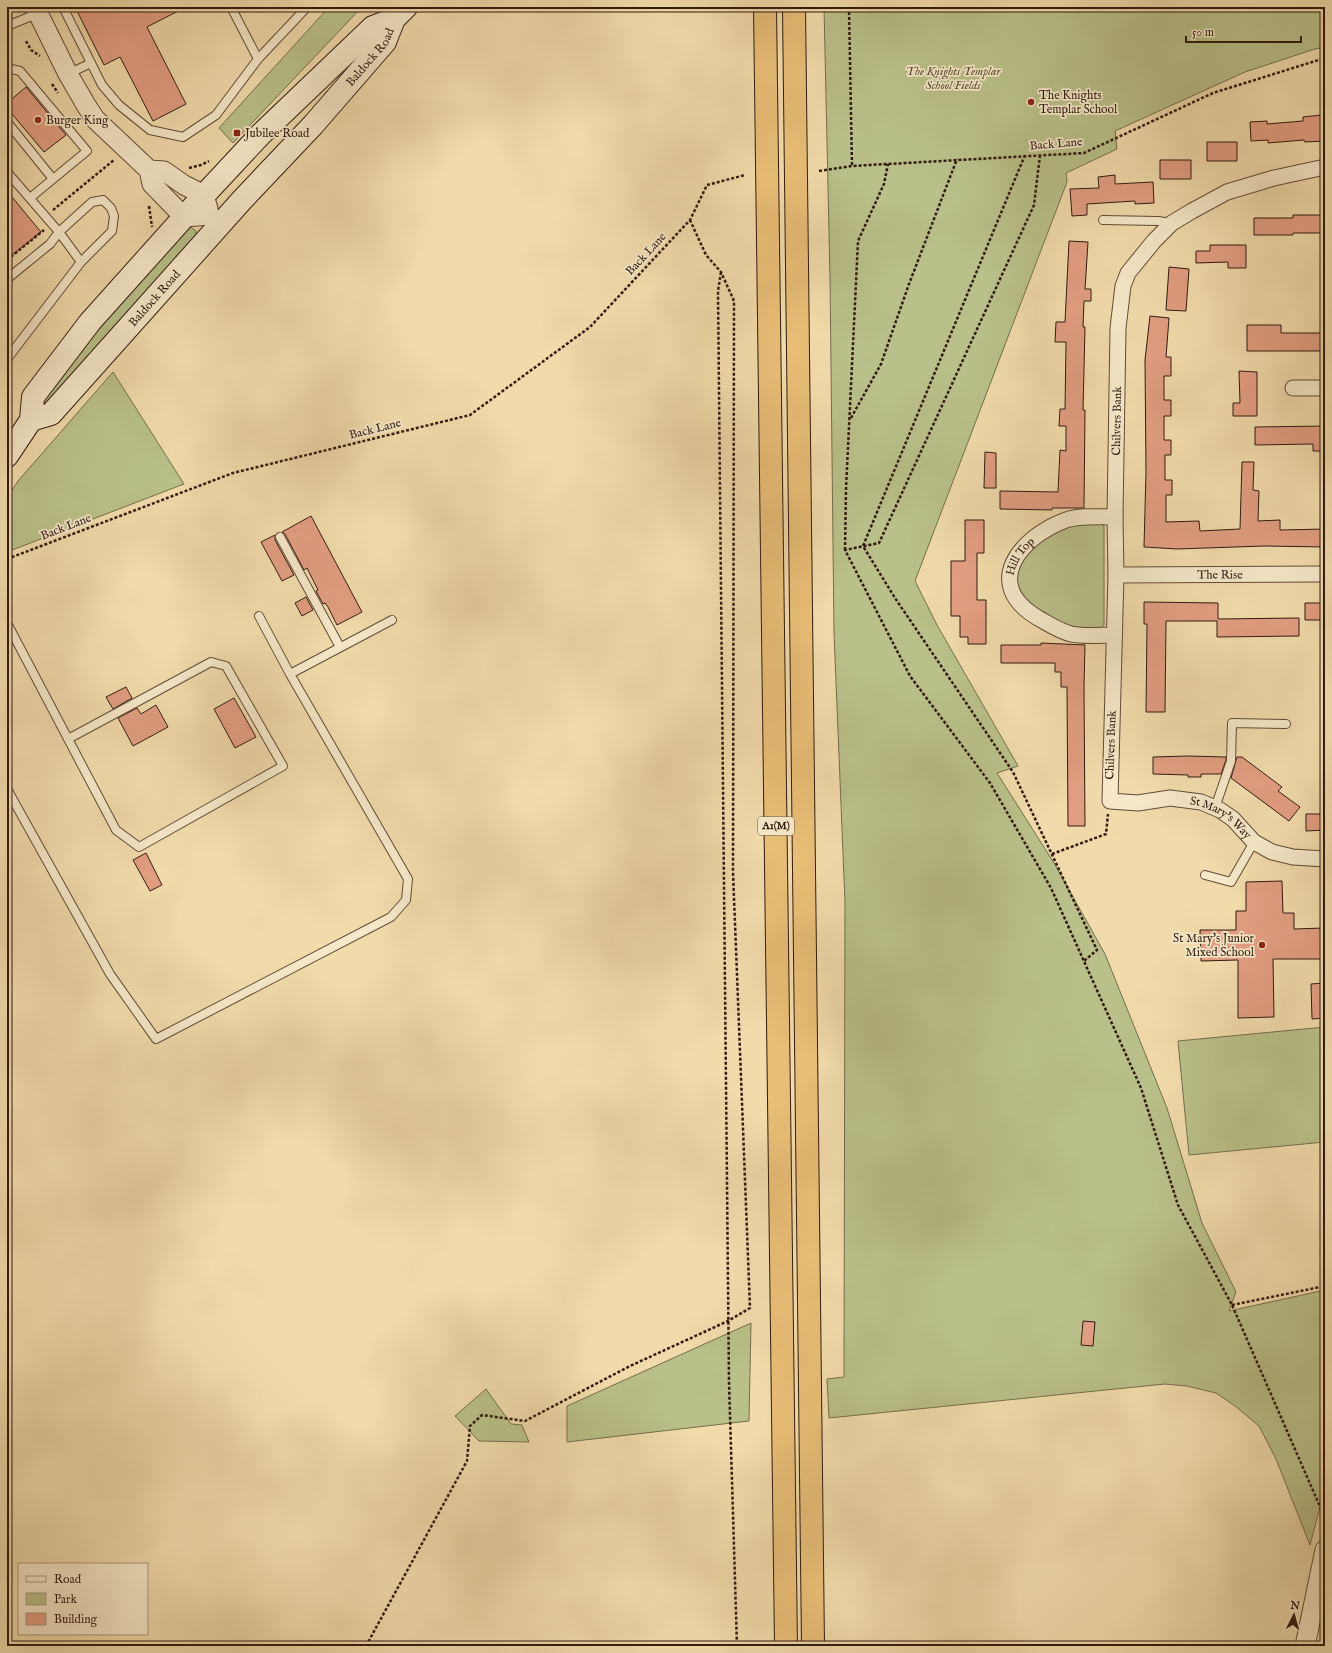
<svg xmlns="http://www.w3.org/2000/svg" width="1332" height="1653" font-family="'IM FELL English',serif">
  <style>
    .green { fill: #b9c089; stroke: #756e4c }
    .building { fill: #e29e82; stroke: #311b10 }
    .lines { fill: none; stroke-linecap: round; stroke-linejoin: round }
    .service-casing { stroke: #614b37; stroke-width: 10 }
    .minor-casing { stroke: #614b37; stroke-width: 17 }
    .tertiary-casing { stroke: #614b37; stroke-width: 21 }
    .secondary-casing { stroke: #311b10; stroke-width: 24 }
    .motorway-casing { stroke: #311b10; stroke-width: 24 }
    .path { stroke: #311b10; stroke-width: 2.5; stroke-dasharray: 3 2; stroke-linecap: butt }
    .service { stroke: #f6e8c8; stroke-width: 8 }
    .minor { stroke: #f6e8c8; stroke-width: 15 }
    .tertiary { stroke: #f6e8c8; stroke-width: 19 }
    .secondary { stroke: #f6e8c8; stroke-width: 22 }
    .motorway { stroke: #e8be76; stroke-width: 22 }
    .poi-dot { fill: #8f2418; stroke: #f6e8c8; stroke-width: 1.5 }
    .labels { text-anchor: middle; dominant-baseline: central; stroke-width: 3.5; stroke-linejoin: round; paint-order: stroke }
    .shield { fill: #f6e8c8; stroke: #6c5847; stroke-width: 1 }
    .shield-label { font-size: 11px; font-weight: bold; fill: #311b10 }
    .street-label { font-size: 12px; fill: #311b10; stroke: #f6e8c8 }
    .park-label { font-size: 12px; font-style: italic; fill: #5a4d34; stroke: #f6e8c8 }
    .poi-label { font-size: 12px; fill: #311b10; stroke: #f6e8c8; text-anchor: start }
  </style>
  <rect width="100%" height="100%" fill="#f1dbab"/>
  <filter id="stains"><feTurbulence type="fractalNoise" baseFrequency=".005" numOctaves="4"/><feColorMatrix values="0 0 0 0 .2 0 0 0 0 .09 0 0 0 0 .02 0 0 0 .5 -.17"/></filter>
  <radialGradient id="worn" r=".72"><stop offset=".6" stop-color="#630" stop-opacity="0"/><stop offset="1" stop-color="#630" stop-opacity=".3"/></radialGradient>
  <path class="green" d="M329,7H362L233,143L219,128Z
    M824,7H1325V47L1315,49L1245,72L1115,131L1117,149L1066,173L1067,182L915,581L937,625L1018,766L997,773L1054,863L1105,954L1167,1108L1202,1223L1236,1292L1229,1311L1325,1290V1489L1310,1545L1276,1459L1259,1426L1235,1406L1216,1393L1187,1386L1165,1384L829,1418L827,1379L844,1377L845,902L834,633L830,277Z
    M190,227L196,231V238L46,406L42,404L85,342L184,229Z
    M113,372L184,484L7,552V498L18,481Z
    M1097,522L1104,526V625L1100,629L1074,631L1032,610L1016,585V574L1026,549L1064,524Z
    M1325,1027V1142L1189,1155L1178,1041Z
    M751,1323L749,1421L567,1442V1406Z
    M486,1389L511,1424L522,1425L529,1442L479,1441L455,1416Z"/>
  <path class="building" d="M75,7H186L147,27L186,104L153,121L120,57L104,65Z
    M26,87L66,135L44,152L7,108V103Z
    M1322,115L1324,141L1305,142L1304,140L1268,143V140L1251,141L1250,122L1267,121V124L1303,121V117Z
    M1207,142H1237V161H1207Z
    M1160,160H1191V179H1160Z
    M1115,175V184L1153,182L1154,203L1135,204V201L1087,204V215L1072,216L1070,189L1099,188L1098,177Z
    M7,191L41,232L7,259Z
    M1293,215H1325V233H1293V235H1254V218H1293Z
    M1069,241L1088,242L1085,289H1091V301H1084L1083,327H1085L1083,410H1085L1084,508H1052V510L1000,509V491L1058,492L1060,450L1066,451V426H1059L1060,409H1065L1066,342H1055L1056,322H1065Z
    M1210,245H1246V268H1228V262L1196,263V251H1210Z
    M1169,267L1189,269L1186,311L1166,310Z
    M1150,316L1169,318L1166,357H1171V376H1164V400H1171V416H1164V440H1171V455H1165V480H1172V495H1166V522L1199,521L1200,531L1240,529L1242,462H1254L1253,490L1259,491L1258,521L1280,520V530L1325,529V547L1264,546L1177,549L1144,547L1146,472L1145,360Z
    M1247,325H1281V333H1325V351H1247Z
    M1239,371L1257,372V416H1233V403H1240Z
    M1325,426V451H1313V444L1255,445V427Z
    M985,452L996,453V488H984Z
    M311,516L362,612L337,625L328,607L325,603L323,604L316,591L318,590L307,568L304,570L285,534L282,532Z
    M965,520H984V553H977V600H986V644H968V637H960V616H951V561H965Z
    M275,535V540L294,575L282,581L261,542Z
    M306,597L313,610L302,616L295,603Z
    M1144,602L1218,603V619L1299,618V636L1217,637V621H1166L1165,712H1146L1147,624H1144Z
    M1305,603H1325V620H1305Z
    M1041,643L1085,645L1084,687L1085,826H1068L1067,687H1061V672H1055V663H1001V645H1041Z
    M126,687L132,698L113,709L106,697Z
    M234,698L256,737L235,748L214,709Z
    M156,705L168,727L133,746L118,718L137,708L141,714Z
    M1188,756L1226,757V760L1221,774H1201V777H1188V775L1153,774V757Z
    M1237,757H1242L1282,787L1278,791L1300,807L1289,821L1231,778Z
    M1306,814H1325V830L1306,831Z
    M146,853L162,885L150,891L133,860Z
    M1282,881L1283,913H1294V929L1324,928L1325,959H1273L1274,1017L1238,1018V960L1201,961L1200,930H1236V911H1246V882Z
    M1325,983V1018L1312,1019L1311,984Z
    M1083,1321L1095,1322L1093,1346L1081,1345Z"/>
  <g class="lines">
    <g class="service-casing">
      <path id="service" d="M63,7L102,85L119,105L150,130L183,137L216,115L258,59L307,7
        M231,7L258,59
        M7,26L39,13
        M7,72L11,69L20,71L87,151L30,198
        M68,74L91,63
        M7,122L53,179
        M7,172L59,232L92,202L103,200L111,208L114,216L112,231L81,262L7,359
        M1103,220L1158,221L1172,223
        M7,279L50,244L59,232L81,262
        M280,537L340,647
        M7,623L116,830L139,847L283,766L226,666L211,662L68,739
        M290,674L392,620
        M7,789L110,974L156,1039L391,917L406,900L408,879L290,674L259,616
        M1215,808L1231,761L1232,723L1286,724
        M1205,875L1231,882L1254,842"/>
    </g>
    <g class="minor-casing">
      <g id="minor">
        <path id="s1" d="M1325,167L1274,178L1227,192L1192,211L1172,223L1154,241L1128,273L1123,286L1118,328L1115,517L1116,575L1110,801L1138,803L1170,798L1201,802L1220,810L1233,819L1254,842L1272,852L1293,857L1325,859"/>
        <path d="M1293,388H1325"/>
        <path id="s2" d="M1116,575L1325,574"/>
        <path id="s3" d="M1114,635C1101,635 1085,637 1071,634C1059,631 1049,624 1038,618C981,584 1020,537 1066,520C1081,515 1099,517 1115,517"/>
      </g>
    </g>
    <g class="tertiary-casing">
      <path id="tertiary" d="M35,7L68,74L86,105L95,119L149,170L152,184L184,217L210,215
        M149,170L164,171L184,185L204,195L208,209
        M1305,1646L1325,1550"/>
    </g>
    <g class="secondary-casing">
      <g id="secondary">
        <path id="s4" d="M31,420L51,414L242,200L313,125L385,42L394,19L406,7"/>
        <path d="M7,456L31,420L33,397L90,322L193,207L261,134L373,27L394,19"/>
      </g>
    </g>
    <g class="motorway-casing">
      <path id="motorway" d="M765,7L786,1646
        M794,7L813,1646"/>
    </g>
    <path class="path" d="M849,7L852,166
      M26,41L31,50L40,56
      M52,84L58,93
      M1025,155L863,546L895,598L1013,772L1097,950L1084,961
      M1040,155L1034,205L879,543L845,550L910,676L990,783L1051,888L1141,1088L1178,1205L1232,1305L1325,1518
      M189,168L201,165L209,161
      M819,171L852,166L1084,153L1213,93L1325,58
      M149,206L152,227
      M53,210L114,160
      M7,260L44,230
      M721,272L718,291L729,1382L737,1646
      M851,418L881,364L909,284L957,159
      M845,550L846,489L858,241L884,184L888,164
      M7,559L233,473L470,415L590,327L690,220L707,185L745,175
      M1052,854L1106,834L1108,814
      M1232,1305L1325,1286
      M366,1646L467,1461L470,1426L482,1415L525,1421L630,1366L728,1321L750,1308L733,872L734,301L721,272L706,255L690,220"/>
    <use href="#service" class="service"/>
    <use href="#minor" class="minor"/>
    <use href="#tertiary" class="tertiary"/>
    <use href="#secondary" class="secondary"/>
    <use href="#motorway" class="motorway"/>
  </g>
  <g class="poi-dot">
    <circle cx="1031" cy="102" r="4"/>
    <circle cx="38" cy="120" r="4"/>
    <rect x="233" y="129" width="8" height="8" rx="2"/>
    <circle cx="1262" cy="945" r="4"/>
  </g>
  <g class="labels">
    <rect class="shield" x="758" y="817" width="36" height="18" rx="3"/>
    <g class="shield-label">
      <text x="776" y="826">A1(M)</text>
    </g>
    <g class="street-label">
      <text stroke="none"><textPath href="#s4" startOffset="500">Baldock Road</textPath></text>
      <text transform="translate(1056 144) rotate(-5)">Back Lane</text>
      <text transform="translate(646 254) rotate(-47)">Back Lane</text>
      <text stroke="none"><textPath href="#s4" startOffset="176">Baldock Road</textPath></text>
      <text transform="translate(1117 421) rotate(-89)">Chilvers Bank</text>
      <text transform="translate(375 429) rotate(-14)">Back Lane</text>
      <text transform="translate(66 527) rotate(-21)">Back Lane</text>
      <text stroke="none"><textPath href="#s3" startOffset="156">Hill Top</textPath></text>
      <text stroke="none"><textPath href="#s2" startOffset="104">The Rise</textPath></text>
      <text transform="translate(1111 745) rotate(-88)">Chilvers Bank</text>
      <text stroke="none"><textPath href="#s1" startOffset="877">St Mary's Way</textPath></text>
    </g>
    <g class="park-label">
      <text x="953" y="71">The Knights Templar<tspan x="953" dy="14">School Fields</tspan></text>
    </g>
    <g class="poi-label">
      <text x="1039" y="95">The Knights<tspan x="1039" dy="14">Templar School</tspan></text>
      <text x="46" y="120">Burger King</text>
      <text x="245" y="133">Jubilee Road</text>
      <text x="1254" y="938" text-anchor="end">St Mary's Junior<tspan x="1254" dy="14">Mixed School</tspan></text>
    </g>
  </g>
  <rect width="1332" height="1653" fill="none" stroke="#f1dbab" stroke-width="24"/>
  <rect x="8" y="8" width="1316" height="1637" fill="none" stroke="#311b10" stroke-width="2"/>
  <rect x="12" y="12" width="1308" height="1629" fill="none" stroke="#311b10"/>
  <rect x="18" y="1563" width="130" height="72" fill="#f6e8c8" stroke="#a7967e"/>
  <rect x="26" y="1576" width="20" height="6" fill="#f6e8c8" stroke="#a7967e"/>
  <text x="54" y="1583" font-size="12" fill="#311b10">Road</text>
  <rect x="26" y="1593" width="20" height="12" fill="#b9c089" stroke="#a7967e"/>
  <text x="54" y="1603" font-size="12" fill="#311b10">Park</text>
  <rect x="26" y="1613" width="20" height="12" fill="#e29e82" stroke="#a7967e"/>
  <text x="54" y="1623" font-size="12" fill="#311b10">Building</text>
  <g transform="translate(1294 1615) rotate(6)" stroke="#f6e8c8" stroke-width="3" paint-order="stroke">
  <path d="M0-3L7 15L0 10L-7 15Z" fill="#311b10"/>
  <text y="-6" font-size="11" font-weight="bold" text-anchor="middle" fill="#311b10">N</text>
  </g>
  <path d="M1186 36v6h115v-6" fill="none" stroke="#311b10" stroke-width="2"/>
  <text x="1192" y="36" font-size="12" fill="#311b10" stroke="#f6e8c8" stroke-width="3" paint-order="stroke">50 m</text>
  <rect width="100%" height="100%" filter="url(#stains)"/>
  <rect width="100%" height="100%" fill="url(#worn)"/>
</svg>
